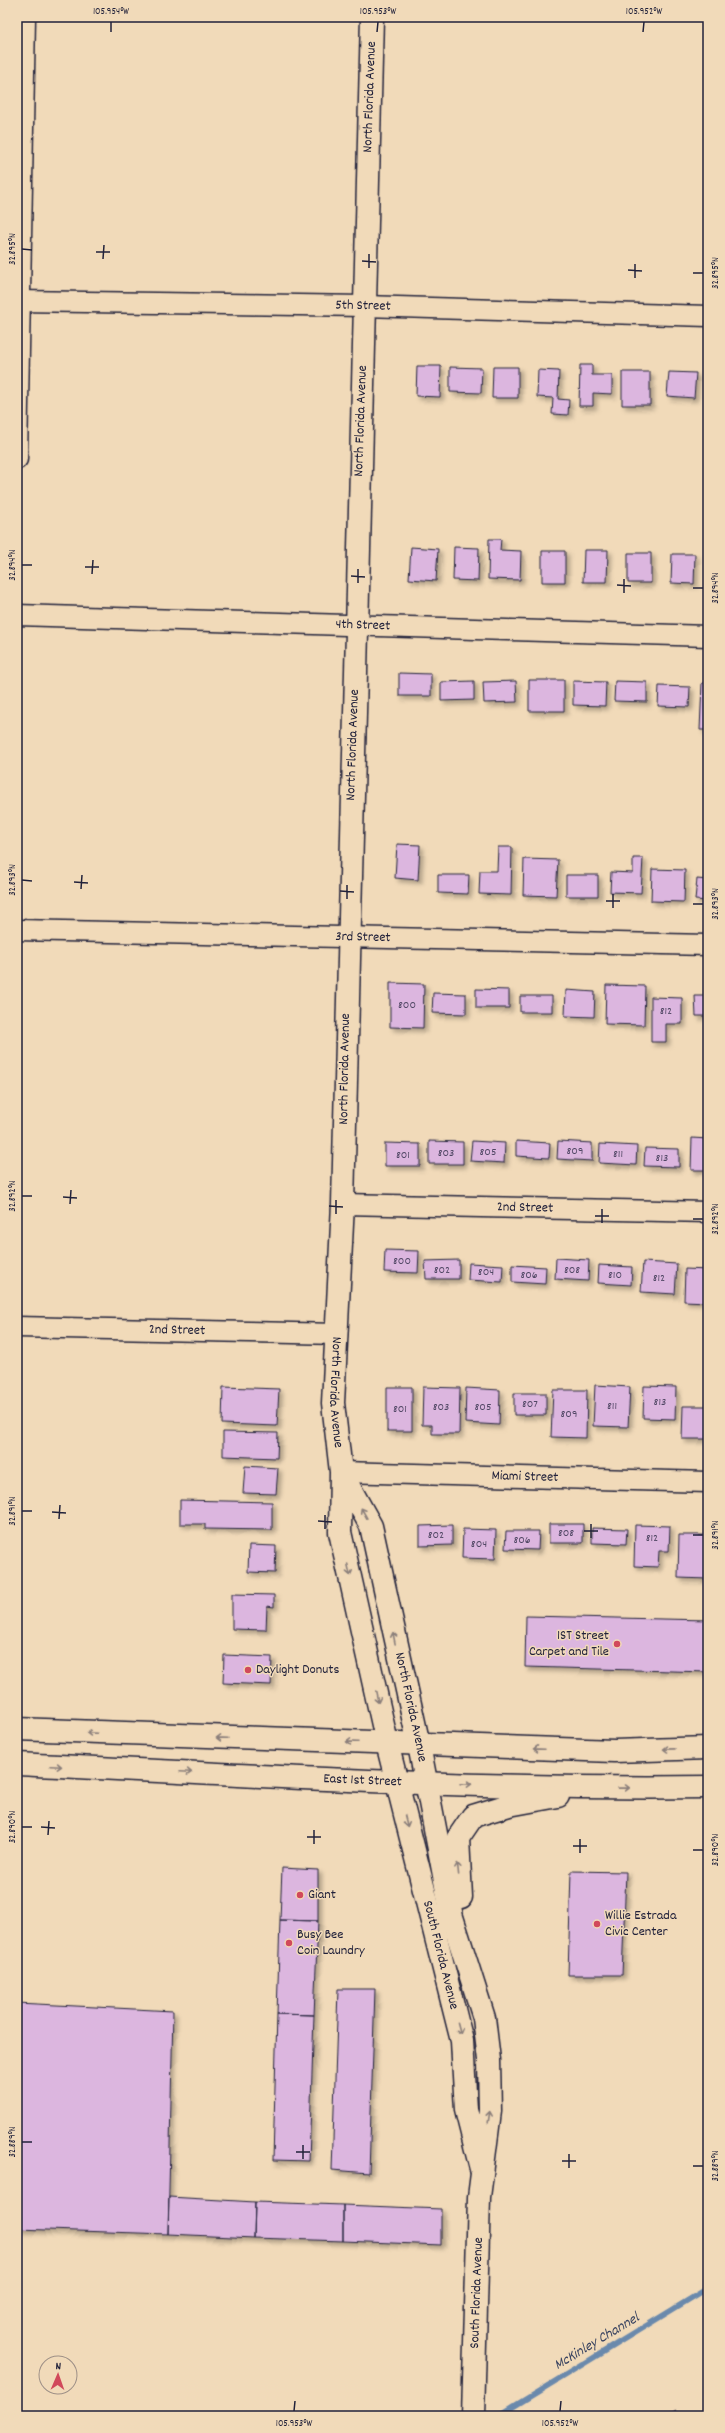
<svg xmlns="http://www.w3.org/2000/svg" width="725" height="2433" font-family="Dekko,sans-serif">
  <style>
    .lines { fill: none; stroke-linecap: round; stroke-linejoin: round }
    .stream { stroke: #6a89ac; stroke-width: 5.5 }
    .building { fill: #dcb6df; stroke: #22223b; filter: url(#shadow) }
    .minor-casing { stroke: #22223b; stroke-width: 23 }
    .secondary-casing { stroke: #22223b; stroke-width: 25 }
    .minor { stroke: #f1dab9; stroke-width: 20 }
    .secondary { stroke: #f1dab9; stroke-width: 22 }
    .oneway { stroke: #8a7e7a }
    .ticks { fill: none; stroke: #22223b; stroke-width: 1.5 }
    .poi-dot { fill: #d1495b; stroke: #f1dab9; stroke-width: 1.5 }
    .labels { text-anchor: middle; dominant-baseline: central; stroke-width: 3; stroke-linejoin: round; paint-order: stroke }
    .number-label { font-size: 12px; fill: #504764 }
    .street-label { font-size: 14px; fill: #22223b; stroke: #f1dab9 }
    .poi-label { font-size: 14px; fill: #22223b; stroke: #f1dab9; text-anchor: start }
    .water-label { font-size: 15px; font-style: italic; fill: #3a4461; stroke: #f1dab9 }
    .neatline { fill: none; stroke: #22223b; stroke-width: 1.5 }
    .ticks-label { font-size: 10px; text-anchor: middle; fill: #22223b }
  </style>
  <defs>
    <filter id="shadow"><feDropShadow dx="3.5" dy="3.5" stdDeviation="2" flood-color="#0004"/></filter>
  </defs>
  <rect width="100%" height="100%" fill="#f1dab9"/>
  <filter id="ink" filterUnits="userSpaceOnUse"><feTurbulence type="fractalNoise" baseFrequency=".025" numOctaves="2"/><feDisplacementMap in="SourceGraphic" scale="8" xChannelSelector="R" yChannelSelector="G"/><feConvolveMatrix kernelMatrix="1 2 1 2 8 2 1 2 1" color-interpolation-filters="sRGB"/></filter>
  <g filter="url(#ink)">
    <g class="lines">
      <path class="stream" d="M498,2416L708,2288"/>
    </g>
    <path class="building" d="M580,365H592V375H612V394L593,393V406H579Z
      M417,366H441L440,397L416,396Z
      M450,367L482,368L481,393L450,392Z
      M493,367H518V398H492Z
      M538,370L559,371L558,399L569,400L568,415L552,414L553,398L537,397Z
      M622,372H650V405H622Z
      M669,372L696,373L694,398L667,396Z
      M489,539H501L500,550L521,551L520,580L488,579Z
      M411,547L438,549L436,581L409,579Z
      M454,547L479,548L478,581L453,580Z
      M584,550H608L607,582H583Z
      M542,551H565V582H542Z
      M628,553H651V583H628Z
      M672,554H695L694,584L671,583Z
      M399,673L431,674V696H399Z
      M529,680H564V711H529Z
      M474,681V700L441,701V682Z
      M516,681L517,702L484,703L483,682Z
      M573,681L606,682L605,706L573,705Z
      M615,681L647,682V702L614,701Z
      M702,683H708V730H700Z
      M659,686L690,687L689,707L658,706Z
      M397,844L420,845L418,880L395,878Z
      M498,847H512L511,895L479,894L480,871H497Z
      M633,858H643L641,893L610,892L611,872L633,873Z
      M524,859L558,860L556,896L523,895Z
      M652,869L685,870L684,902L651,901Z
      M438,875H469L468,894L438,893Z
      M566,875H598V896H566Z
      M697,879L708,880V901L695,900Z
      M390,983L424,984L423,1028L390,1027Z
      M606,985L645,986L644,1025L605,1024Z
      M476,989L509,990V1008H476Z
      M566,990L595,992L594,1017L565,1016Z
      M433,993L466,994V1014L432,1013Z
      M520,996H552V1012H520Z
      M695,996H708V1016H696Z
      M651,997L682,998V1024H666V1042H651Z
      M692,1138L708,1139V1170H691Z
      M429,1141L463,1142V1164H429Z
      M472,1141L505,1143L504,1163L470,1161Z
      M516,1141L550,1143L549,1158L516,1156Z
      M558,1141L592,1143V1161L557,1159Z
      M385,1143L420,1144V1166H385Z
      M600,1144L637,1146L636,1165L599,1163Z
      M645,1148L679,1149V1167L644,1166Z
      M385,1250L419,1251L418,1273L384,1272Z
      M556,1258L589,1260L588,1281L555,1279Z
      M459,1260V1279H426L425,1261Z
      M643,1262L677,1264L675,1294L641,1292Z
      M469,1263L503,1265L502,1282L468,1280Z
      M512,1265L546,1267L545,1284L512,1282Z
      M599,1265L632,1267L631,1285L598,1283Z
      M685,1269L708,1270V1302L684,1301Z
      M595,1385L630,1387L628,1427L593,1426Z
      M644,1386L676,1387L675,1419L643,1418Z
      M223,1387L279,1389L277,1426L222,1424Z
      M387,1387H412V1431H387Z
      M423,1387L460,1388L459,1434H432V1425H422Z
      M466,1388L500,1390L499,1425L465,1423Z
      M553,1390H587L586,1438L551,1437Z
      M514,1393H546V1415H514Z
      M683,1406H708V1439H682Z
      M223,1432L278,1433L277,1458L223,1456Z
      M245,1466L278,1468L276,1494L243,1493Z
      M180,1500L272,1502V1530L205,1529V1524H180Z
      M549,1524H583V1543H549Z
      M452,1525V1545L420,1546V1526Z
      M635,1525L670,1526L669,1551H659L658,1567L634,1566Z
      M592,1528L627,1529L626,1544L592,1543Z
      M463,1529L496,1530L495,1559L462,1558Z
      M506,1531H539L538,1550L505,1549Z
      M679,1535H708V1579L678,1578Z
      M249,1545L276,1546L275,1573L248,1572Z
      M232,1594L274,1595V1607L267,1606L266,1630L232,1629Z
      M526,1616L708,1620V1672L525,1667Z
      M224,1655L272,1657L271,1685L223,1683Z
      M282,1868L318,1870V1921L280,1920Z
      M571,1871L626,1872L622,1975H568Z
      M280,1920L318,1921L314,2015L277,2014Z
      M338,1989H375L369,2173L332,2170Z
      M17,2003L173,2011L168,2234L17,2229Z
      M277,2014L314,2015L309,2161L273,2160Z
      M169,2197L255,2202L254,2238L168,2234Z
      M255,2202L343,2205V2241L254,2238Z
      M343,2205L441,2209V2245L343,2241Z
      M678,2409L683,2416H666Z"/>
    <g class="lines">
      <g class="minor-casing">
        <g id="minor">
          <path id="s1" d="M17,301L364,306L708,316"/>
          <path d="M17,459L25,17"/>
          <path id="s2" d="M17,615L708,636"/>
          <path id="s3" d="M17,930L708,945"/>
          <path id="s4" d="M343,1204L708,1212"/>
          <path id="s5" d="M17,1327L337,1334"/>
          <path id="s6" d="M341,1472L708,1482"/>
        </g>
      </g>
      <g class="secondary-casing">
        <g id="secondary">
          <path id="s7" d="M372,17L343,1204L333,1403L341,1472L340,1532L387,1743L462,2041L466,2110L481,2169"/>
          <path id="s8" d="M342,1474L371,1526L419,1745L452,1917L484,2018L489,2060L490,2111L479,2197L473,2416"/>
          <path d="M17,1729L614,1751L708,1748"/>
          <path id="s9" d="M17,1764C247,1775 477,1790 708,1787"/>
          <path d="M461,1897L458,1838L473,1816L509,1805L558,1796"/>
        </g>
      </g>
      <use href="#minor" class="minor"/>
      <use href="#secondary" class="secondary"/>
    </g>
    <defs><path id="oneway-shaft" d="M-6 0H5M1.5-3L5.5 0L1.5 3" fill="none" stroke-width="1.6" stroke-linecap="round" stroke-linejoin="round"/></defs>
    <g class="oneway">
      <use href="#oneway-shaft" transform="translate(364 1513) rotate(-119)"/>
      <use href="#oneway-shaft" transform="translate(349 1570) rotate(77)"/>
      <use href="#oneway-shaft" transform="translate(394 1638) rotate(-101)"/>
      <use href="#oneway-shaft" transform="translate(377 1697) rotate(78)"/>
      <use href="#oneway-shaft" transform="translate(92 1733) rotate(-178)"/>
      <use href="#oneway-shaft" transform="translate(222 1738) rotate(-178)"/>
      <use href="#oneway-shaft" transform="translate(352 1742) rotate(-178)"/>
      <use href="#oneway-shaft" transform="translate(539 1749) rotate(-178)"/>
      <use href="#oneway-shaft" transform="translate(669 1749) rotate(179)"/>
      <use href="#oneway-shaft" transform="translate(56 1766) rotate(3)"/>
      <use href="#oneway-shaft" transform="translate(186 1772) rotate(3)"/>
      <use href="#oneway-shaft" transform="translate(466 1784) rotate(2)"/>
      <use href="#oneway-shaft" transform="translate(624 1788) rotate(-1)"/>
      <use href="#oneway-shaft" transform="translate(406 1821) rotate(76)"/>
      <use href="#oneway-shaft" transform="translate(458 1869) rotate(-96)"/>
      <use href="#oneway-shaft" transform="translate(459 2028) rotate(75)"/>
      <use href="#oneway-shaft" transform="translate(489 2117) rotate(-82)"/>
    </g>
  </g>
  <path class="ticks" d="M111,32V22M377,32L378,22M643,32L644,22M22,249L32,250M96,252H110M103,259L104,245M362,261L376,262M369,268V254M628,270L642,271M693,273H703M635,278V264M22,565H32M85,567H99M92,574L93,560M351,576L365,577M358,583V569M617,585L631,586M693,588H703M624,593V579M22,880L32,881M74,882L88,883M81,889L82,875M340,891L354,892M347,899V885M606,901H620M693,904H703M613,908V894M22,1196H32M63,1197L77,1198M70,1204L71,1190M329,1206L343,1207M336,1214V1200M595,1216H609M693,1219H703M602,1223V1209M22,1511H32M52,1512L66,1513M59,1519L60,1505M318,1521L332,1522M325,1529V1515M584,1531H598M693,1535H703M591,1538V1524M22,1827H32M41,1827L55,1828M48,1835L49,1821M307,1837H321M314,1844V1830M573,1846H587M693,1850H703M580,1853V1839M22,2142H32M296,2152H310M303,2159V2145M562,2161H576M693,2166H703M569,2168V2154M294,2411L295,2401M560,2411L561,2401"/>
  <g class="poi-dot">
    <circle cx="617" cy="1644" r="4"/>
    <circle cx="248" cy="1670" r="4"/>
    <circle cx="300" cy="1895" r="4"/>
    <circle cx="597" cy="1924" r="4"/>
    <circle cx="289" cy="1943" r="4"/>
  </g>
  <g class="labels">
    <g class="number-label">
      <text x="407" y="1005">800</text>
      <text x="666" y="1011">812</text>
      <text x="575" y="1151">809</text>
      <text x="488" y="1152">805</text>
      <text x="446" y="1153">803</text>
      <text x="618" y="1154">811</text>
      <text x="403" y="1155">801</text>
      <text x="662" y="1158">813</text>
      <text x="402" y="1261">800</text>
      <text x="442" y="1270">802</text>
      <text x="572" y="1270">808</text>
      <text x="486" y="1272">804</text>
      <text x="529" y="1275">806</text>
      <text x="615" y="1275">810</text>
      <text x="659" y="1278">812</text>
      <text x="660" y="1402">813</text>
      <text x="530" y="1404">807</text>
      <text x="612" y="1406">811</text>
      <text x="441" y="1407">803</text>
      <text x="483" y="1407">805</text>
      <text x="400" y="1409">801</text>
      <text x="569" y="1414">809</text>
      <text x="566" y="1533">808</text>
      <text x="436" y="1535">802</text>
      <text x="652" y="1538">812</text>
      <text x="522" y="1540">806</text>
      <text x="479" y="1544">804</text>
    </g>
    <g class="street-label">
      <text transform="translate(370 97) rotate(-88)">North Florida Avenue</text>
      <text stroke="none"><textPath href="#s1" startOffset="346">5th Street</textPath></text>
      <text transform="translate(361 421) rotate(-88)">North Florida Avenue</text>
      <text stroke="none"><textPath href="#s2" startOffset="346">4th Street</textPath></text>
      <text transform="translate(353 745) rotate(-88)">North Florida Avenue</text>
      <text stroke="none"><textPath href="#s3" startOffset="346">3rd Street</textPath></text>
      <text transform="translate(345 1069) rotate(-89)">North Florida Avenue</text>
      <text stroke="none"><textPath href="#s4" startOffset="182">2nd Street</textPath></text>
      <text stroke="none"><textPath href="#s5" startOffset="160">2nd Street</textPath></text>
      <text stroke="none"><textPath href="#s7" startOffset="1376">North Florida Avenue</textPath></text>
      <text stroke="none"><textPath href="#s6" startOffset="184">Miami Street</textPath></text>
      <text stroke="none"><textPath href="#s8" startOffset="245">North Florida Avenue</textPath></text>
      <text stroke="none"><textPath href="#s9" startOffset="346">East 1st Street</textPath></text>
      <text stroke="none"><textPath href="#s7" startOffset="1951">South Florida Avenue</textPath></text>
      <text transform="translate(477 2293) rotate(-88)">South Florida Avenue</text>
    </g>
    <g class="poi-label">
      <text x="609" y="1636" text-anchor="end">1ST Street<tspan x="609" dy="16">Carpet and Tile</tspan></text>
      <text x="256" y="1670">Daylight Donuts</text>
      <text x="308" y="1895">Giant</text>
      <text x="605" y="1916">Willie Estrada<tspan x="605" dy="16">Civic Center</tspan></text>
      <text x="297" y="1935">Busy Bee<tspan x="297" dy="16">Coin Laundry</tspan></text>
    </g>
    <g class="water-label">
      <text transform="translate(597 2342) rotate(-31)">McKinley Channel</text>
    </g>
  </g>
  <rect width="725" height="2433" fill="none" stroke="#f1dab9" stroke-width="44"/>
  <g transform="translate(58 2375) rotate(2)"><circle r="19" fill="#f1dab9" stroke="#9e9087"/>
  <path d="M0-3L7 15L0 10L-7 15Z" fill="#d1495b"/>
  <text y="-6" font-size="11" font-weight="bold" text-anchor="middle" fill="#22223b">N</text>
  </g>
  <rect x="22" y="22" width="681" height="2389" class="neatline"/>
  <g class="ticks-label">
    <text x="111" y="14">105.954°W</text>
    <text x="378" y="14">105.953°W</text>
    <text x="644" y="14">105.952°W</text>
    <text transform="translate(11 249) rotate(-90)" y="4">32.895°N</text>
    <text transform="translate(714 273) rotate(-90)" y="4">32.895°N</text>
    <text transform="translate(11 565) rotate(-90)" y="4">32.894°N</text>
    <text transform="translate(714 588) rotate(-90)" y="4">32.894°N</text>
    <text transform="translate(11 880) rotate(-90)" y="4">32.893°N</text>
    <text transform="translate(714 904) rotate(-90)" y="4">32.893°N</text>
    <text transform="translate(11 1196) rotate(-90)" y="4">32.892°N</text>
    <text transform="translate(714 1219) rotate(-90)" y="4">32.892°N</text>
    <text transform="translate(11 1511) rotate(-90)" y="4">32.891°N</text>
    <text transform="translate(714 1535) rotate(-90)" y="4">32.891°N</text>
    <text transform="translate(11 1827) rotate(-90)" y="4">32.890°N</text>
    <text transform="translate(714 1850) rotate(-90)" y="4">32.890°N</text>
    <text transform="translate(11 2142) rotate(-90)" y="4">32.889°N</text>
    <text transform="translate(714 2166) rotate(-90)" y="4">32.889°N</text>
    <text x="294" y="2426">105.953°W</text>
    <text x="560" y="2426">105.952°W</text>
  </g>
</svg>
